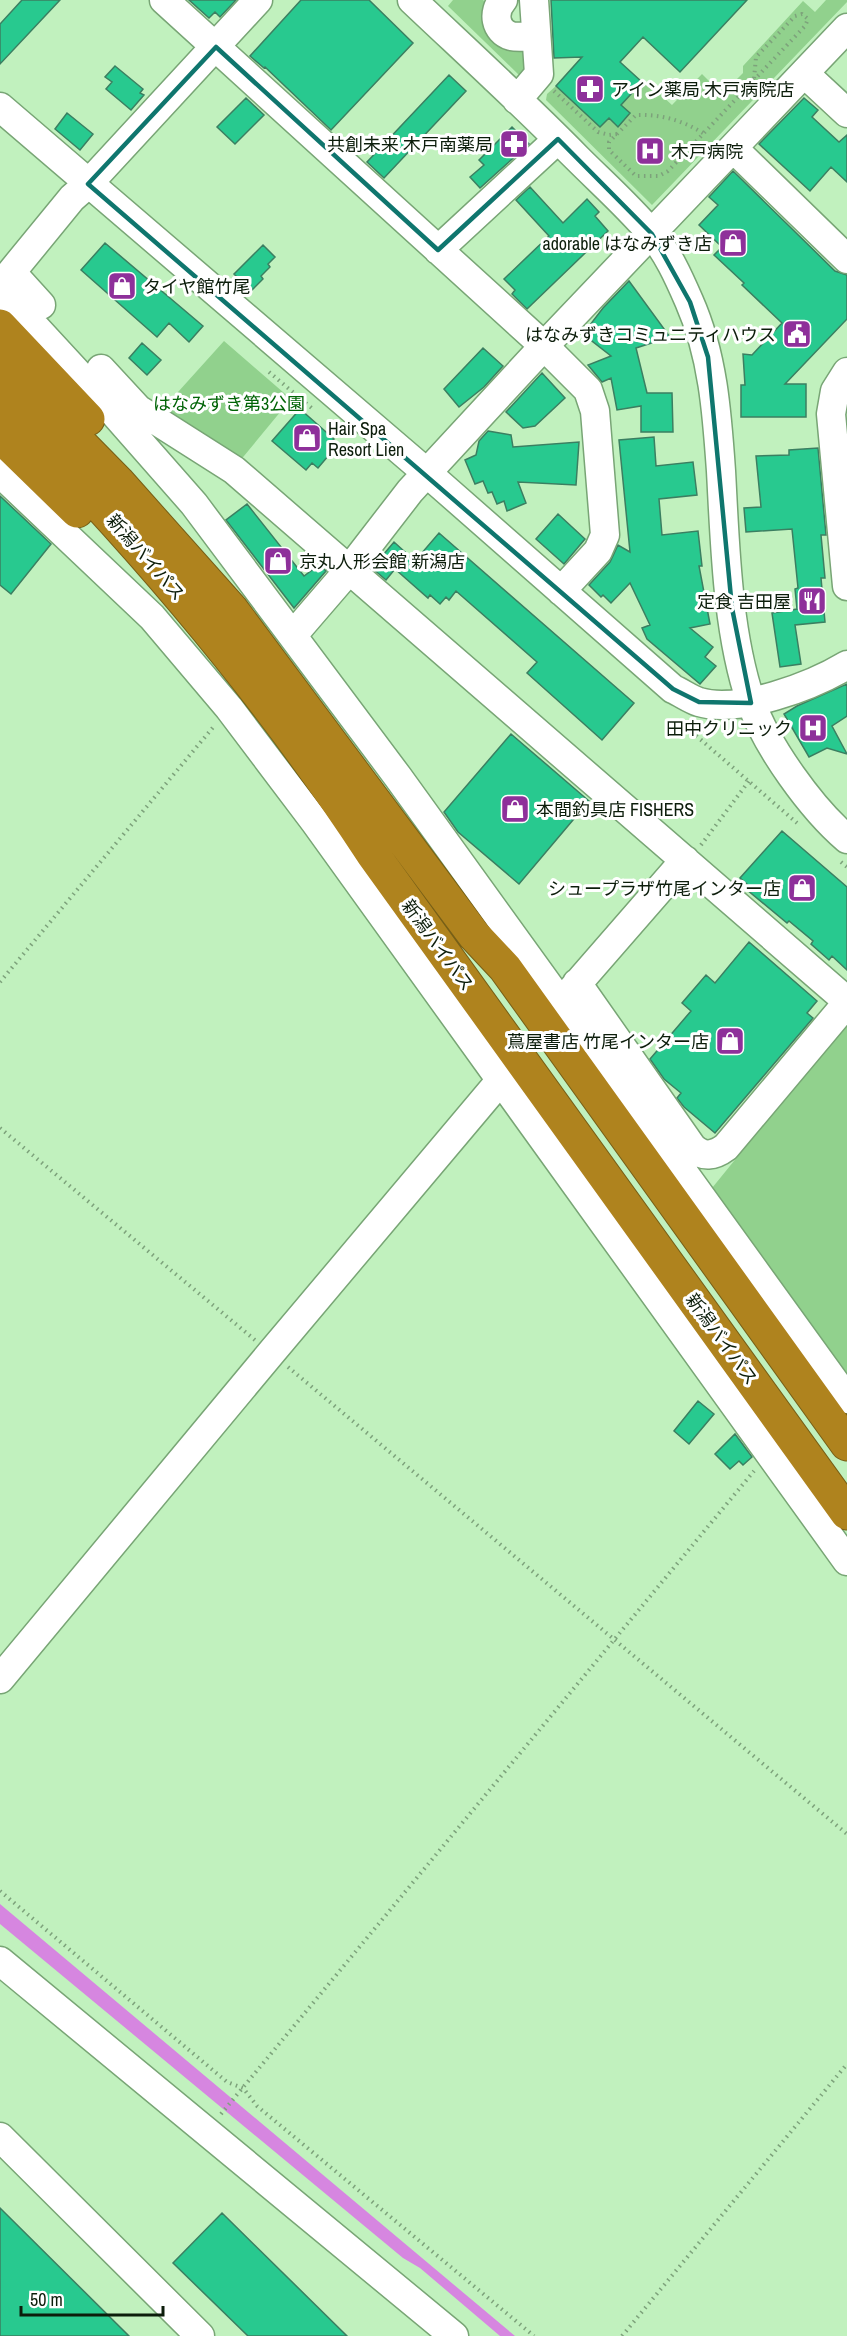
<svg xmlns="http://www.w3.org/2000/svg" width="847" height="2336" font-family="'Archivo Narrow','Noto Sans JP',sans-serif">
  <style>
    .green { fill: #91d18d }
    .water { fill: #d686e0 }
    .building { fill: #28c98f; stroke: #3b7f61; stroke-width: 1.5 }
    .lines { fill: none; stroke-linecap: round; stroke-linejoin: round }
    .minor-casing { stroke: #78a575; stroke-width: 31 }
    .highway-casing { stroke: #765f17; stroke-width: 35 }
    .path { stroke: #7da27b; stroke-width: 4; stroke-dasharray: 1.5 4.5; stroke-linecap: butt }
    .minor { stroke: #fff; stroke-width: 28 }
    .highway { stroke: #af831e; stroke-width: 33 }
    .marked { fill: none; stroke: #0f766e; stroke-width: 4.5; stroke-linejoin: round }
    .labels { text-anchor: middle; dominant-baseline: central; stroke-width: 6; stroke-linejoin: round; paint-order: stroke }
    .poi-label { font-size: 18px; fill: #0c1d0b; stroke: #fff; text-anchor: end }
    .park-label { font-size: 18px; fill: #016406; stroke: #fff }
    .street-label { font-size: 18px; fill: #0c1d0b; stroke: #fff }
  </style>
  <rect width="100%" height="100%" fill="#c1f1be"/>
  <path class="green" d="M453,0H483L526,46L528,66L520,76L448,6Z
    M826,0H847V2L652,205L546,100L547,94L556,86L600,127L642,82L649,84L672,105L702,74L722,94L743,73V66L803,1L815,12Z
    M224,341L291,399L239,462L160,412Z
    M847,1022V1385L708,1193Z"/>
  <path class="water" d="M0,1904L515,2336H500L420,2268L403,2258L0,1924Z"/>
  <path class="building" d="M22,0H60L0,64V24Z
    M189,0H236L220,17L215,12L209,18Z
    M301,0H369L413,43L331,130L265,67L264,68L250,56Z
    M551,0H747L680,72L643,37L620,62L642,82L621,105L630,113L618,127L609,118L600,127L556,86L582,57L554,58Z
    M115,66L143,89L140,93L144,95L131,110L106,89L112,82L105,77Z
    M449,75L466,91L384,178L367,162Z
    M246,98L264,115L235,144L217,127Z
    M804,98L818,110L812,117L839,142L847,135V182L831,167L810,191L759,144Z
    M67,113L93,134L80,150L55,129Z
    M512,127L529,144L480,188L470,177L484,165L479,160Z
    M733,171L835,271L847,275V319L785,384H806V417H741V385H745L743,354L752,355L782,323L742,285L744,283L714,255L722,247L699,225L718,205L709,197Z
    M530,187L563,223L587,199L599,212L595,216L608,231L527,309L512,294L515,290L504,279L549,236L516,200Z
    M105,243L203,326L189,342L169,323L157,337L81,270Z
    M263,245L275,257L268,264L270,267L261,276L263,279L251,291L234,274Z
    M629,281L670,337L636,348L647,393H672L673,432H641V406L617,410L611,378L602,382L588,365L611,356L583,334L603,308Z
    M142,343L161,360L147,375L129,358Z
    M483,348L503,366L484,387L459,407L444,389Z
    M542,373L565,398L535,426L523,428L506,412Z
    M300,409L334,439L329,444L334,449L318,468L312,463L306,470L272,441Z
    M488,431L511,435L513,447L579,442L576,485L518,482L526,503L507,511L504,501L497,504L492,492L488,493L483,481L475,484L465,460L476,455L479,441Z
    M654,437L656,466L693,462L697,495L659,499L662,535L698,531L702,566H699L710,624L690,628L713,647L705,657L716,666L700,684L647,639L642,628L650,625L630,583L611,603L603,595L601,597L589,585L610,562L618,545L630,552L619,440Z
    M818,448L826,535H821L825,578H821L825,622L795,625L801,664L780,667L772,613L797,609L795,589L798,588L792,529L746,532L744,508L761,507L756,456L789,455V450Z
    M0,496L51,544L11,594L0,585Z
    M247,504L304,576L319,565L326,571L294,608L226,520Z
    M558,514L585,539L564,564L536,539Z
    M439,533L634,703L602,740L527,673L537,662L456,591L449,600L446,597L440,604L430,595L428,598L395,569L386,580L372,568L394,542L415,561Z
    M847,684V716L832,726L847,754L827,748L809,757L784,714L797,706Z
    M511,734L589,801L519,884L458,832L444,812Z
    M782,831L847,887V970L832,956L829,960L811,944L813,941L789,921L787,923L746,889L748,885L740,878Z
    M749,942L817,1001L807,1013L813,1018L715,1133L684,1107L677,1098L681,1093L664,1079L650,1059L691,1011L682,1003L706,975L715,983Z
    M698,1401L714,1414L689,1444L674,1431Z
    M735,1434L752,1457L743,1465L739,1461L730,1469L715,1454Z
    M0,2208L129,2336H0Z
    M222,2213L347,2336H248L173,2263Z"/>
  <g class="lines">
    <g class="minor-casing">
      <path id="minor" d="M164,0L544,346L588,390L595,411L605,535L598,551L561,591
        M412,0C467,52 524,104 577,158C601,182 628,206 650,232C667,251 679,278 689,301C713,355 717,413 721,471C725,544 727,632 751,702C767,747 811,808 847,839
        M503,0C492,12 495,31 511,36C519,38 529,36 536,36
        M805,74L847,113
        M517,100L539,74L534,0
        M0,107L427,473L673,689C682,693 690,699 699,702C739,714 812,686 847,665
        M733,148L847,259
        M438,250L558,139
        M12,273L41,305
        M0,286L72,198L88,184L258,0
        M0,289L107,405L194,504L398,777L847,1399
        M101,369L138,409L234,470L847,1001
        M847,372L835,391L831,414L847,586
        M0,473L152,617L229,708L315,822L847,1561
        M293,635L349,570L410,491L544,346L847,28
        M577,983L692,1147C703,1158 714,1156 726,1147L847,1003
        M564,999L685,860
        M0,1679L271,1353L505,1075
        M0,1961L454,2336
        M0,2137L200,2336"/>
    </g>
    <g class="highway-casing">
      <path id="highway" d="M0,326L88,419
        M0,362L118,482L232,610L474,935L505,968L847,1444
        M0,401C138,540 265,689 372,853L847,1513
        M0,436L77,511"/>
    </g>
    <path class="path" d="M554,91L598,132L609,135L617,134
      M703,133C682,120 660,114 636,115L609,142V150L636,176H659L668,171L805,26L808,19L802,14L795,16L756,57L754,79
      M269,372L314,410
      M678,720L797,823
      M701,845L749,781
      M841,862L847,867
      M0,982L215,725
      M0,1128L255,1340
      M288,1367L847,1834
      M0,1891L227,2082L243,2088L257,2106L534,2336
      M221,2114L754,1471
      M622,2336L847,2064"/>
    <use href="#minor" class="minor"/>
    <use href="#highway" class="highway"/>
  </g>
  <path class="marked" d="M216,47L438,250L558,139L652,234L690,302L708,357L732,608L751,703L699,702L673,689L88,184Z"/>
  <defs>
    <g id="pharmacy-square" transform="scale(1.5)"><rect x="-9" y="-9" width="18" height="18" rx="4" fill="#8e309a" stroke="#fff"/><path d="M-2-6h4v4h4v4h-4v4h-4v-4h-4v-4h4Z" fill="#fff"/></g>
    <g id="hospital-square" transform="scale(1.5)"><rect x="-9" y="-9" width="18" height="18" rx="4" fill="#8e309a" stroke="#fff"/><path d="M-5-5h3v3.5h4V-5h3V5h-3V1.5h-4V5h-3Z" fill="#fff"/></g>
    <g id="shop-square" transform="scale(1.5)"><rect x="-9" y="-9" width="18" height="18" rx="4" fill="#8e309a" stroke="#fff"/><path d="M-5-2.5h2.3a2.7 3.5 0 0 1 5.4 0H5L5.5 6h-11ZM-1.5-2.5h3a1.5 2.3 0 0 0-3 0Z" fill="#fff"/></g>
    <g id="civic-square" transform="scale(1.5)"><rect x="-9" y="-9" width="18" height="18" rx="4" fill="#8e309a" stroke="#fff"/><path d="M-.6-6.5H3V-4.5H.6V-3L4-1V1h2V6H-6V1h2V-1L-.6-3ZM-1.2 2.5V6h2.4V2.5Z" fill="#fff"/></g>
    <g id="restaurant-square" transform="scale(1.5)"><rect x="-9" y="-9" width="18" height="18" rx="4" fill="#8e309a" stroke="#fff"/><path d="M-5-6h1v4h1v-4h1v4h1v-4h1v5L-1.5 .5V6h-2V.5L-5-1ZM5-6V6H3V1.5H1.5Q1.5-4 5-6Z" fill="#fff"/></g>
  </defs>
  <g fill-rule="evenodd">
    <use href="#pharmacy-square" x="590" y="89"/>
    <use href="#pharmacy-square" x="514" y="144"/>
    <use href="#hospital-square" x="650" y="151"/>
    <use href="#shop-square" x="733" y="243"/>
    <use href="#shop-square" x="122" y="286"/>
    <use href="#civic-square" x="797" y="334"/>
    <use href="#shop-square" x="307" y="438"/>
    <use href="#shop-square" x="278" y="561"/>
    <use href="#restaurant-square" x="812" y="601"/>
    <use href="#hospital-square" x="813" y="728"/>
    <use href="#shop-square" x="515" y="809"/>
    <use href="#shop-square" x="802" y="888"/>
    <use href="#shop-square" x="730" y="1041"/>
  </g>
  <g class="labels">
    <g class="poi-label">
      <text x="611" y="89" text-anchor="start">アイン薬局 木戸病院店</text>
      <text x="493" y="144">共創未来 木戸南薬局</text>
      <text x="671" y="151" text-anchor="start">木戸病院</text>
      <text x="712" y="243">adorable はなみずき店</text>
      <text x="143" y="286" text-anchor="start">タイヤ館竹尾</text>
      <text x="776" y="334">はなみずきコミュニティハウス</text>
      <text x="328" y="428" text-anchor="start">Hair Spa<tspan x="328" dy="21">Resort Lien</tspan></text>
      <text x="299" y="561" text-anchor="start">京丸人形会館 新潟店</text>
      <text x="791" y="601">定食 吉田屋</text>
      <text x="792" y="728">田中クリニック</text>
      <text x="536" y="809" text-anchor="start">本間釣具店 FISHERS</text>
      <text x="781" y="888">シュープラザ竹尾インター店</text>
      <text x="709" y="1041">蔦屋書店 竹尾インター店</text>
    </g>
    <g class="park-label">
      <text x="229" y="403">はなみずき第3公園</text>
    </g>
    <g class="street-label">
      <text transform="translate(146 557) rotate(49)">新潟バイパス</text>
      <text transform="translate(438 945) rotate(54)">新潟バイパス</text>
      <text transform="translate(722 1339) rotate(54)">新潟バイパス</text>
    </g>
  </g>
  <path d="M21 2306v9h142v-9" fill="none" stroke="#0c1d0b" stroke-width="3"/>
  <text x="30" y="2306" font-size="18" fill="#0c1d0b" stroke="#ffffff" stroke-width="4.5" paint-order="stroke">50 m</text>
</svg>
